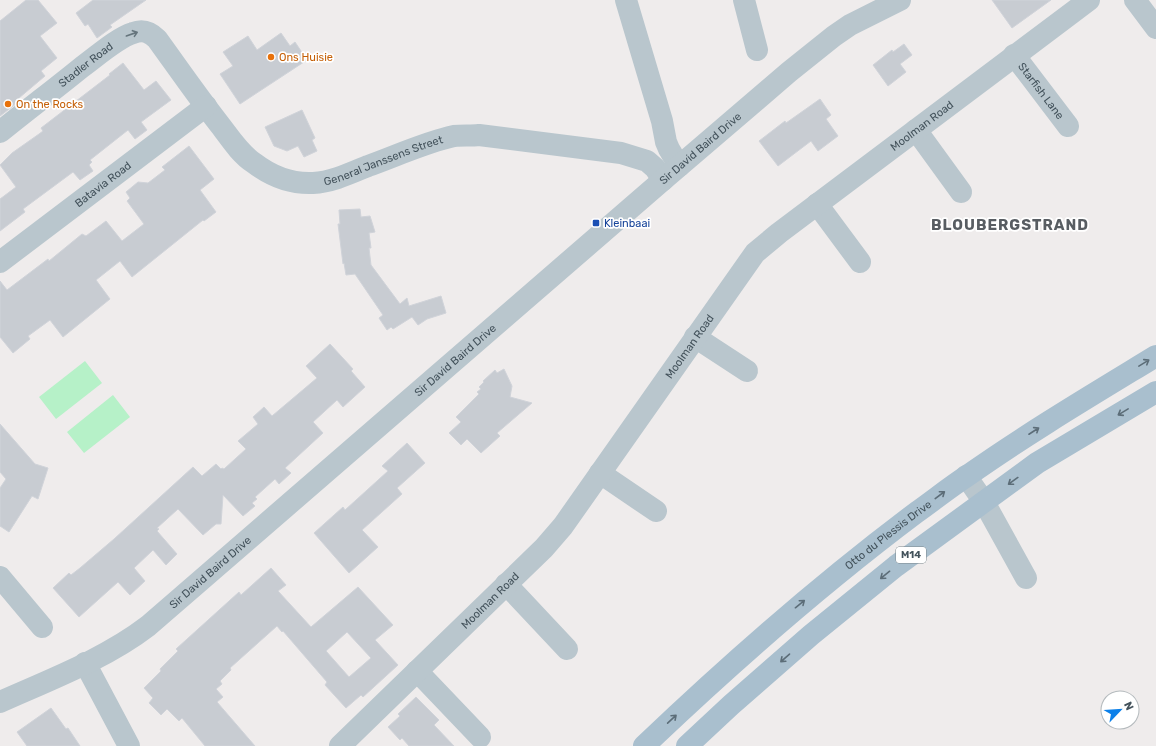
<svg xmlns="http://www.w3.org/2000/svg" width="1156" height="746" font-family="Rubik,sans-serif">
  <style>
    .green { fill: #b6f1c8 }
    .building { fill: #c8ccd2; stroke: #d0d3d9; fill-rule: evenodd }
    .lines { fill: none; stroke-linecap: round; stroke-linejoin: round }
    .minor { stroke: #b9c6cd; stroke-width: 22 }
    .major { stroke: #a9bfce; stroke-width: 22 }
    .oneway { stroke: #66757d }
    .oneway2 { stroke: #5c6d78 }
    .food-dot { fill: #e8710a; stroke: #fff; stroke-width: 1.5 }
    .transit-dot { fill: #1a4fb4; stroke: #fff; stroke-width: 1.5 }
    .labels { text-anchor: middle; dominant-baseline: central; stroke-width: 3.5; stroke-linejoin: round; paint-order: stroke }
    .shield { fill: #fff; stroke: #7b868c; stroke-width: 1 }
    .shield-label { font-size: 10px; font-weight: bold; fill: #43525b }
    .food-label { font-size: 11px; fill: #c56008; stroke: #fff; text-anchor: start }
    .street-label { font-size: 11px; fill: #43525b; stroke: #fff }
    .transit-label { font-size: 11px; fill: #164399; stroke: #fff; text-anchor: start }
    .district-label { font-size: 15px; font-weight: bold; letter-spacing: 1px; fill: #585d62; stroke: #fff }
  </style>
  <rect width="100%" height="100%" fill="#efecec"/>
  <path class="green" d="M85,361L102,383L56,419L39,397Z
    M113,395L130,417L84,453L67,432Z"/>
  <path class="building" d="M26,0H38L57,23L40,36L57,58L41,71L45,76L19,98L21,100L0,116V21Z
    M93,0H146L110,25L112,27L97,38L88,24L85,26L76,13Z
    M992,0H1051L1012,28Z
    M281,33L290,46L295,42L307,60L240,104L220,74L233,66L223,52L248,36L257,50Z
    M904,44L912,55L900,64L906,72L888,86L873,65L892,50L893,52Z
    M123,63L144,90L156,81L171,100L141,122L147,130L135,139L128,130L90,160L92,162L89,165L93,171L80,180L73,172L23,209L25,212L0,231V199L16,187L0,165L12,153L39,134L43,131L41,128L110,75L109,74Z
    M820,99L831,115L826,119L838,136L818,151L811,141L778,166L759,141L785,121L786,123Z
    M302,110L315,138L312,140L317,151L304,157L298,146L287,151L274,146L265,127Z
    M189,146L214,179L200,190L216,212L204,221L203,220L132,277L120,261L96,280L110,299L63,337L50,320L28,336L30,339L13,353L0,337V281L7,290L48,259L49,261L82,234L86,236L106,221L122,241L144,224L127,201L130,198L126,192L138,182L148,183L165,170L162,167Z
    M360,209L361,217L370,216L375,232L369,233L371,248H369L371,265L400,304L407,298L409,306L441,296L446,313L427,319L418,325L412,317L393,329L391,327L387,330L379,318L383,315L355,274L346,275L344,263L343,264L338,224H340L339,210Z
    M330,344L353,369L351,371L365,387L343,407L337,400L313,422L323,433L285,468L291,473L279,484L275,479L255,497L257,499L252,503L255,506L243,516L223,495L221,524H216L203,535L178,509L157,528L159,529L157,531L177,554L166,565L153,550L134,568L145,581L130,595L118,582L79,617L53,588L69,573L71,575L80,568L114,539L193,467L202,476L216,464L221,469L222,468L224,469L246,449L238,441L258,424L253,417L264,407L272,416L317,378L306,366Z
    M504,369L512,386L510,397L532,403L497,433L500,436L481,453L467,439L461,445L449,433L461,422L456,417L479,394L477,392L481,389L479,387L484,382L483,381L495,370L497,373Z
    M0,424L35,464L48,468L38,499L32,496L9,532L0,526V488L6,479L0,472Z
    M407,443L425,463L397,488L402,494L362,530L378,547L349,573L314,533L343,507L345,510L388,471L382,466Z
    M271,568L286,585L278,591L311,627L358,587L393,625L375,640L398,665L363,697L361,695L346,708L325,685L327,682L283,631L282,632L277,626L230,668L231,670L220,681L222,684L216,689L223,697L217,702L255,746H205L182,718L179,721L167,709L161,715L149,703L153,698L144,688L161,671L160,669L178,651L176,649L239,592L241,595ZM347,632L371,658L349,677L326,651Z
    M416,697L439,720L434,725L454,746H409L402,738L400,740L388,727L400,716L398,714Z
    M51,708L66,729L68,728L80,746H27L17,732Z"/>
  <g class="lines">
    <g class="minor">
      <path d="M626,0L662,121L666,142L669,149L679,166"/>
      <path d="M744,0L757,50"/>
      <path d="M1135,0L1156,28"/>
      <path id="s1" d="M1014,55L1068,126"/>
      <path d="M916,130L961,192"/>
      <path id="s2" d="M0,132C27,110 55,89 82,67C96,57 117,38 133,33C143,29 150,32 157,39C178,68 198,97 220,125C230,138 240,154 254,163C271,176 292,184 313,183C332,182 351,173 368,166C396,156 426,142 454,136C462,135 471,136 479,135L621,153L647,161L655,168L663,180"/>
      <path d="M817,204L860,262"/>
      <path id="s3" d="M0,262L206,106"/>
      <path d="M695,337L747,371"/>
      <path d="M600,473L656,511"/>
      <path d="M966,476L984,502L1026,578"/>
      <path d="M0,577L42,627"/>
      <path d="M506,584L567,649"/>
      <path d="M85,663L129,746"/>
      <path d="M417,671L480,737"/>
      <path id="s4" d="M0,702C49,680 105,659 148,626L663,180L789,72L834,36L850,25L900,0"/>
      <path id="s5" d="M340,746L544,548L563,526L755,253L779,233L1089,0"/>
    </g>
    <g class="major">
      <path id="s6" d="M644,746C731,663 821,584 917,512C934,500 950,487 967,476C1028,433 1092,395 1156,356"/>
      <path d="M687,746L731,705L811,635L896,566L1037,463L1156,392"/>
    </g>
  </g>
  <defs><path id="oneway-shaft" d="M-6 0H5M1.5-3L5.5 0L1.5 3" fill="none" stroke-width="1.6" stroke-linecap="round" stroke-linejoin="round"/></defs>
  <use class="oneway" href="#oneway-shaft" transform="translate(132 34) rotate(-19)"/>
  <g class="oneway2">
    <use href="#oneway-shaft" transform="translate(1144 363) rotate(-31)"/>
    <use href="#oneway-shaft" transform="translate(1123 412) rotate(149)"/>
    <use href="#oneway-shaft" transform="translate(1034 431) rotate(-33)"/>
    <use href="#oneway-shaft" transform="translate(1013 481) rotate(144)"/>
    <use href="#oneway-shaft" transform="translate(940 495) rotate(-37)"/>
    <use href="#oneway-shaft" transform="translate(885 575) rotate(141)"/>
    <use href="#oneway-shaft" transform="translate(800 604) rotate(-39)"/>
    <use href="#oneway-shaft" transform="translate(785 658) rotate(139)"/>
    <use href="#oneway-shaft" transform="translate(672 719) rotate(-43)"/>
  </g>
  <g class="food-dot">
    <circle cx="271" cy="57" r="4"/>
    <circle cx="8" cy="104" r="4"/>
  </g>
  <rect class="transit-dot" x="592" y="219" width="8" height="8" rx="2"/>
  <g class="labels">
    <rect class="shield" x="896" y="547" width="30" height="16" rx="3"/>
    <g class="shield-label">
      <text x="911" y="555">M14</text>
    </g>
    <g class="food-label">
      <text x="279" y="57">Ons Huisie</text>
      <text x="16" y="104">On the Rocks</text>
    </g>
    <g class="street-label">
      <text stroke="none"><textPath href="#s2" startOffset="109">Stadler Road</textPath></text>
      <text stroke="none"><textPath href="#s1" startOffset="45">Starfish Lane</textPath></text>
      <text stroke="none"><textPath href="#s5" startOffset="857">Moolman Road</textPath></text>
      <text stroke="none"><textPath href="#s4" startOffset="897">Sir David Baird Drive</textPath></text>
      <text stroke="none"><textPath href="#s2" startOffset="488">General Janssens Street</textPath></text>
      <text stroke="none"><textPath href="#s3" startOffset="129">Batavia Road</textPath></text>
      <text stroke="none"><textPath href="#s5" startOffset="533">Moolman Road</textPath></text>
      <text stroke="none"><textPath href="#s4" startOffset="573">Sir David Baird Drive</textPath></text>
      <text stroke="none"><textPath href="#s6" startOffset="323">Otto du Plessis Drive</textPath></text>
      <text stroke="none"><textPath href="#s4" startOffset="249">Sir David Baird Drive</textPath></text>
      <text stroke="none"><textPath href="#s5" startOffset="209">Moolman Road</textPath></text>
    </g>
    <g class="transit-label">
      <text x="604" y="223">Kleinbaai</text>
    </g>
    <g class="district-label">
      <text x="1010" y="225">BLOUBERGSTRAND</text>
    </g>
  </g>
  <g transform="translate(1120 710) rotate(65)"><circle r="19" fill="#ffffff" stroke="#b4babd"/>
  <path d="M0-3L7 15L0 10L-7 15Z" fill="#0c80e9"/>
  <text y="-6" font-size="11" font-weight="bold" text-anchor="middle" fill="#43525b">N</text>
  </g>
</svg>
